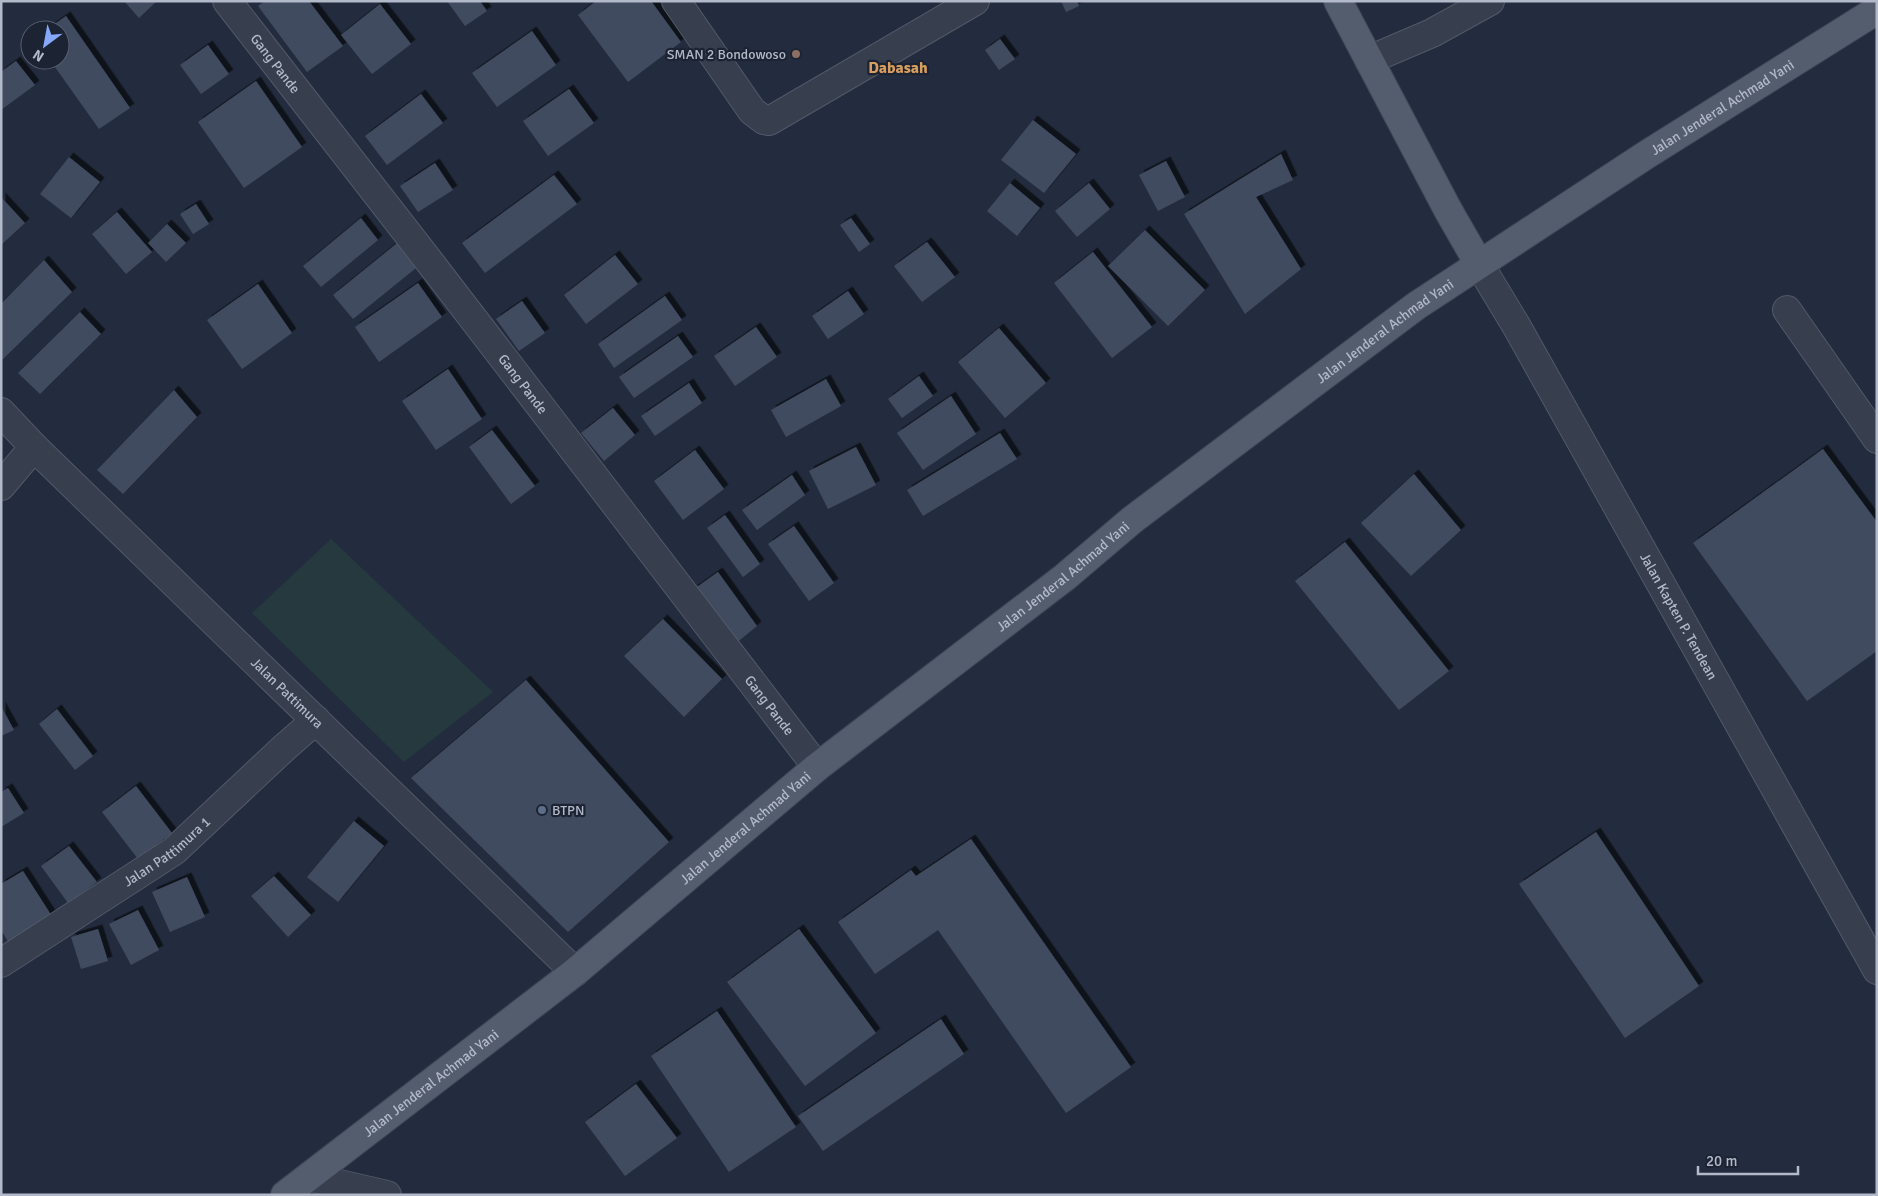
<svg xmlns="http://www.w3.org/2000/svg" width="1878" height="1196" font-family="Signika,sans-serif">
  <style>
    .green { fill: #25393e }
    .building { fill: #414b60; filter: url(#shadow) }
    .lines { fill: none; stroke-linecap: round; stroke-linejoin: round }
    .minor-casing { stroke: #525968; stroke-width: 30 }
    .major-casing { stroke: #404756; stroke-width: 30 }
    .minor { stroke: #373e4d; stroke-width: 28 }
    .major { stroke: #545d6e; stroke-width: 28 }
    .education-dot { fill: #8d6e63; stroke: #1c2332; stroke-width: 2 }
    .service-dot { fill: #5c6f8a; stroke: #1c2332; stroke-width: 2 }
    .labels { text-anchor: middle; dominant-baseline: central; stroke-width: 4.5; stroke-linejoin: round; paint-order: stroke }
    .poi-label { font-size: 14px; fill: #b2b9c9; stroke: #1c2332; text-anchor: end }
    .street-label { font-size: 14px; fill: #b2b9c9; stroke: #1c2332 }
    .quarter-label { font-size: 16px; font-weight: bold; fill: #d89e5e; stroke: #1c2332 }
  </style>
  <defs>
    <filter id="shadow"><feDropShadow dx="4.5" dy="-4.5" stdDeviation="0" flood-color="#0009"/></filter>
  </defs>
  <rect width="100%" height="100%" fill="#232c3e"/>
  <path class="green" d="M331,539L493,692L404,762L252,613Z"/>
  <path class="building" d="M124,1H157L139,18Z
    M265,1H309L343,46L307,72L258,6Z
    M447,1H480L487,11L465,26Z
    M596,1H651L681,42L628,82L578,15Z
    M1061,1H1077L1079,6L1066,12Z
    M380,4L411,44L372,74L341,35Z
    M66,16L130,108L99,129L50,60H60V30H46Z
    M532,31L556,65L497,107L472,73Z
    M1000,39L1015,59L999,70L985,50Z
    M208,45L229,74L201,94L180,65Z
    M16,61L35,85L1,110V72Z
    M256,81L302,147L244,188L198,122Z
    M569,89L594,123L548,156L523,121Z
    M421,94L443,123L387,165L365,136Z
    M1033,120L1076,154L1044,193L1001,160Z
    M1281,154L1293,180L1256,197L1301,269L1245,314L1184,214Z
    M69,157L100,182L71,218L40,194Z
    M1166,161L1185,197L1158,211L1139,175Z
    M435,163L453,190L418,212L400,186Z
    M554,175L577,204L485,273L462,243Z
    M1010,183L1040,208L1017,236L987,211Z
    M1089,183L1110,209L1077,237L1055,211Z
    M1,197L25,223L1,245Z
    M196,204L209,224L193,234L180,214Z
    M117,212L152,252L126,274L92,234Z
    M361,218L378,240L321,287L303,266Z
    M851,218L870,244L859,252L840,225Z
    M167,224L186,243L166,262L148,243Z
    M1145,230L1205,290L1168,326L1108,266Z
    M401,240L421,264L353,319L333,295Z
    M927,242L955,277L922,302L894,266Z
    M1093,252L1152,327L1112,358L1054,283Z
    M615,255L638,284L586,324L564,295Z
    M44,260L72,292L1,361V304Z
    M418,283L442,317L379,362L355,327Z
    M258,284L292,333L242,369L207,320Z
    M848,291L864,314L828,339L812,316Z
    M665,296L682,320L614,368L598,344Z
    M522,301L545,333L519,351L496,319Z
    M80,312L101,334L40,394L18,373Z
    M756,327L777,357L735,386L714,356Z
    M999,328L1046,383L1005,418L958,362Z
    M678,336L693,357L634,398L619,377Z
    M448,369L482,419L436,450L402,401Z
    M919,376L933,396L902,418L888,399Z
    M826,379L841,406L786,437L771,410Z
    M689,383L702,403L655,436L641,416Z
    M174,390L197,417L123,494L97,470Z
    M951,396L976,434L923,470L897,433Z
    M613,408L635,435L604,461L581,433Z
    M492,430L535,486L511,504L469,447Z
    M1000,433L1017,459L923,516L907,490Z
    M856,447L876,485L828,509L809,471Z
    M1823,449L1877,522V651L1807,701L1693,543Z
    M695,450L724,489L683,520L654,481Z
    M1414,474L1461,530L1411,576L1361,523Z
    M792,475L805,495L757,530L742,510Z
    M725,515L760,564L743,577L707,528Z
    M794,526L834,583L809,601L768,544Z
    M1345,542L1449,671L1399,710L1295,581Z
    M718,572L757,626L729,649L687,594Z
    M663,619L722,679L684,717L624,656Z
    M526,680L669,842L568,932L411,778Z
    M1,706L14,730L1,736Z
    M57,709L93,756L75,770L39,724Z
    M136,786L172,833L138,859L102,812Z
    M8,788L24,813L1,827V792Z
    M354,821L384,846L338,902L307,877Z
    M1596,832L1699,986L1625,1038L1519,884Z
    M971,839L1131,1067L1066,1113L938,930L875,974L838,922L911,870L916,876Z
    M69,846L97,882L68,903L41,866Z
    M23,871L55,921L12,948L1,930V884Z
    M274,876L311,915L288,937L251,896Z
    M187,877L205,917L170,932L152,892Z
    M138,910L159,950L131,965L109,924Z
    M98,929L108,961L81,969L71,937Z
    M799,929L876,1033L805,1086L727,982Z
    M717,1011L796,1127L729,1172L651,1056Z
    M941,1019L964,1054L823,1151L798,1116Z
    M636,1084L677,1138L625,1176L585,1122Z"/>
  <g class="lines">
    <g class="minor-casing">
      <g id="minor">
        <path id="s1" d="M227,1L432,265L817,767"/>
        <path d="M676,1L752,111L764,120L769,121L975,1"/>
        <path d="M1369,60L1432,33L1490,1"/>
        <path id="s2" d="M1479,264L1517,327L1877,970"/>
        <path d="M1787,310L1877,439"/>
        <path id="s3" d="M1,412L34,447L575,972"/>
        <path d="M1,486L34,447"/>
        <path id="s4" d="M1,963L174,851L285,747L316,720"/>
        <path d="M309,1177L387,1195"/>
      </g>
    </g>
    <g class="major-casing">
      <g id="major">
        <path d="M1338,1L1448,210L1479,264"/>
        <path id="s5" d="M285,1195L575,972L817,767L1065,577L1132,520L1416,306L1646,155L1877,10"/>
      </g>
    </g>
    <use href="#minor" class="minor"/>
    <use href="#major" class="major"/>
  </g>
  <circle class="education-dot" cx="796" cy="54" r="5"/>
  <circle class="service-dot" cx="542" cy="810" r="5"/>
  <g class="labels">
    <g class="poi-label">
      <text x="786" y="54">SMAN 2 Bondowoso</text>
      <text x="552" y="810" text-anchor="start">BTPN</text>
    </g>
    <g class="street-label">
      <text stroke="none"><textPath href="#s1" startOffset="79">Gang Pande</textPath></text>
      <text stroke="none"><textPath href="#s5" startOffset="1804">Jalan Jenderal Achmad Yani</textPath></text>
      <text stroke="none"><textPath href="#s5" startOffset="1399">Jalan Jenderal Achmad Yani</textPath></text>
      <text stroke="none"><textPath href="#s1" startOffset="484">Gang Pande</textPath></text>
      <text stroke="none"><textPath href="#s5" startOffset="994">Jalan Jenderal Achmad Yani</textPath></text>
      <text stroke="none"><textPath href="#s2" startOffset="405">Jalan Kapten P. Tendean</textPath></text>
      <text stroke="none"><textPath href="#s3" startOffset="401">Jalan Pattimura</textPath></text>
      <text stroke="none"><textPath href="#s1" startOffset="889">Gang Pande</textPath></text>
      <text stroke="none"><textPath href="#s5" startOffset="589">Jalan Jenderal Achmad Yani</textPath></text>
      <text stroke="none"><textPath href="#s4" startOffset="200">Jalan Pattimura 1</textPath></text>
      <text stroke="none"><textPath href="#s5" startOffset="184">Jalan Jenderal Achmad Yani</textPath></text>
    </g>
    <g class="quarter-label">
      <text x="898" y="68">Dabasah</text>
    </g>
  </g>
  <rect width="1878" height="1196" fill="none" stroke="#b2b9c9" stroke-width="5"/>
  <g transform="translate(45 45) rotate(212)"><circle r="24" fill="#1c2332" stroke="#585f6e"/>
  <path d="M0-4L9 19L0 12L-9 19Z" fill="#85a8fb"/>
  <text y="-8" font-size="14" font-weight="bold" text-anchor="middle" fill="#b2b9c9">N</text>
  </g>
  <path d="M1698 1166v8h100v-8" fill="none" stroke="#b2b9c9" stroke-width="2.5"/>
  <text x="1706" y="1166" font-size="15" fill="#b2b9c9" stroke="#1c2332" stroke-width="4" paint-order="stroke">20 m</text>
</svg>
